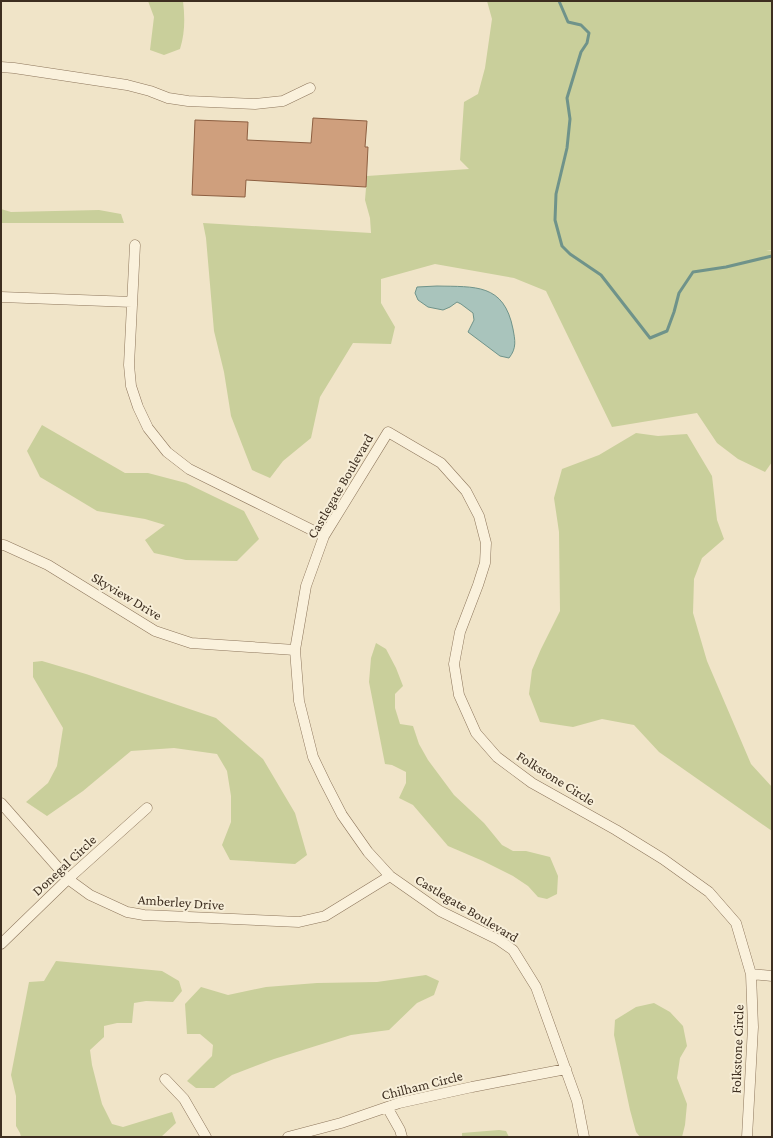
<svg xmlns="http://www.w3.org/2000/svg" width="773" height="1138" font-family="'Crimson Pro',serif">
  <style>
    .green { fill: #c9cf9b }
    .water { fill: #a9c4bc; stroke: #6f938a }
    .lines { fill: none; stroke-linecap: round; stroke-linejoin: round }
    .stream { stroke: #6f938a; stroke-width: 3 }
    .building { fill: #cf9f7d; stroke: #8d5f41 }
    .minor-casing { stroke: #8d765c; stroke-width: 11 }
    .minor { stroke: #faf1dc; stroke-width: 10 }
    .labels { text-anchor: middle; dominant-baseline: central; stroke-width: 4; stroke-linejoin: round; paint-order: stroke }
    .street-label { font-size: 14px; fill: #3d2e20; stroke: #f7eed8 }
  </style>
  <rect width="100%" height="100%" fill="#f0e4c8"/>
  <path class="green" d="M148,1H183C185,17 185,34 180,49L164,55L150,50L154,17Z
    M487,1H772V250L766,251H772V462L765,472L738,459L717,443L697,413L612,427L546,291L514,278L435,264L381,279V303L395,327L391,344L353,343L320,397L311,438L283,461L270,478L252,470L231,416L224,372L214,331L206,238L203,223L371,233L370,218L365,200L367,176L469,169L460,160L464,102L478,94L485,68L492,19Z
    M1,209L11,212L99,210L121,214L124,223H1Z
    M42,425L125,473H148L186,483L244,511L259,539L237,561L186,560L154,553L145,540L165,525L145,519L97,511L57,487L40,477L27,451Z
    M636,433L658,436L687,434L712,476L717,520L724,539L702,558L694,579L693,613L707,661L751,764L772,787V831L659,752L634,725L602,719L573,727L540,722L529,694L532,670L541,649L560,611L559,532L554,498L562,469L599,455Z
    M376,643L386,649L396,668L403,686L395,694V708L400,724L413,726L419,744L428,760L454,795L484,823L502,845L513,851H526L550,857L558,876L557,894L547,899L538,897L528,886L513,876L483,861L448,846L413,805L399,798L406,783V772L392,765L385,764L369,682L371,658Z
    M42,661L86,674L216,718L263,759L295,813L307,855L295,864L230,860L222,845L231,822V796L227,771L217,754L174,748L131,751L83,791L47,816L26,802L48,783L57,766L63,728L33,677V662Z
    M56,961L162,971L179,981L182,991L173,1002L146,1001L134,1003L132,1023H117L104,1026V1037L90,1050L92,1065L102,1104L112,1124L123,1127L172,1112L176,1123L161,1137H21L20,1133L16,1126V1096L11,1075L29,982L44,981Z
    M426,975L439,981L434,995L417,1003L389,1030L351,1035L274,1059L232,1075L214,1088H196L187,1081L212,1056L213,1045L200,1034H187L185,1004L201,987L228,995L266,987L317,983L377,982Z
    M654,1003L670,1012L683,1026L687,1046L680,1058L677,1078L687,1104L685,1125L682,1137H640L636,1132L630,1110L614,1035L615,1020L636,1007Z
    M499,1130L506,1131L509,1137H462V1133Z"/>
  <path class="water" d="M437,286C475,287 504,283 513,329C515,340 517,348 509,358L500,356L468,332L474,320L473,313L461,304L457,302L450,307L443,310L428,307L418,300L415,293L417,287Z"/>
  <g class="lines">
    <path class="stream" d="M559,1L568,22L581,25L589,33L587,43L581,52L567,98L570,119L567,148L556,194L555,220L562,246L570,254L601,275L650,338L667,331L674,312L679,293L693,272L726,267L772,256"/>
  </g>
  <path class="building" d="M313,118L367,121L365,147H368L366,187L246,180L245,197L192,195L195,120L248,122L247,140L311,143Z"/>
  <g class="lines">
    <g class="minor-casing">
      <path id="minor" d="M1,67L14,68L127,85L150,91L168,98L188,101L255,104L283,101L310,88
        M135,245L129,365L131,386L138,407L148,428L167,452L189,469L324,536
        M1,297L132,302
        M1,545H4L48,565L155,631L191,643L295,650
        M1,803L68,879L90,895L127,912L144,915L299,922L325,916L390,876
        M1,944L68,879L147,808
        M751,974L772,976
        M165,1079L184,1099L206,1137
        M387,1107L400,1130L402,1137
        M288,1137L341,1123L399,1103L472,1087L566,1069
        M584,1137L577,1101L536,987L513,950L497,939L440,911L390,876L368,852L342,815L325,782L313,757L299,701L295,650L306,586L324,536L388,432L441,463L466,491L479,516L486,543L485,563L478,585L460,632L454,664L459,695L476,733L497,757L532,783L616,830L663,859L709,892L736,923L751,974L753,1027L747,1137"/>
    </g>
    <use href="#minor" class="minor"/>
  </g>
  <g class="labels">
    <g class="street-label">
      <text transform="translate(340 486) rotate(-60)">Castlegate Boulevard</text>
      <text transform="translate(127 596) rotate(31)">Skyview Drive</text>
      <text transform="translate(556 778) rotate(32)">Folkstone Circle</text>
      <text transform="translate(64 865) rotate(-43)">Donegal Circle</text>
      <text transform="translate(181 902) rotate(4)">Amberley Drive</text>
      <text transform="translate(467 908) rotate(31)">Castlegate Boulevard</text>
      <text transform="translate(737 1049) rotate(-88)">Folkstone Circle</text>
      <text transform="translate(422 1085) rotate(-14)">Chilham Circle</text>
    </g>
  </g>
  <rect width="773" height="1138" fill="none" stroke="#3d2e20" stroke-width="4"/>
</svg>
